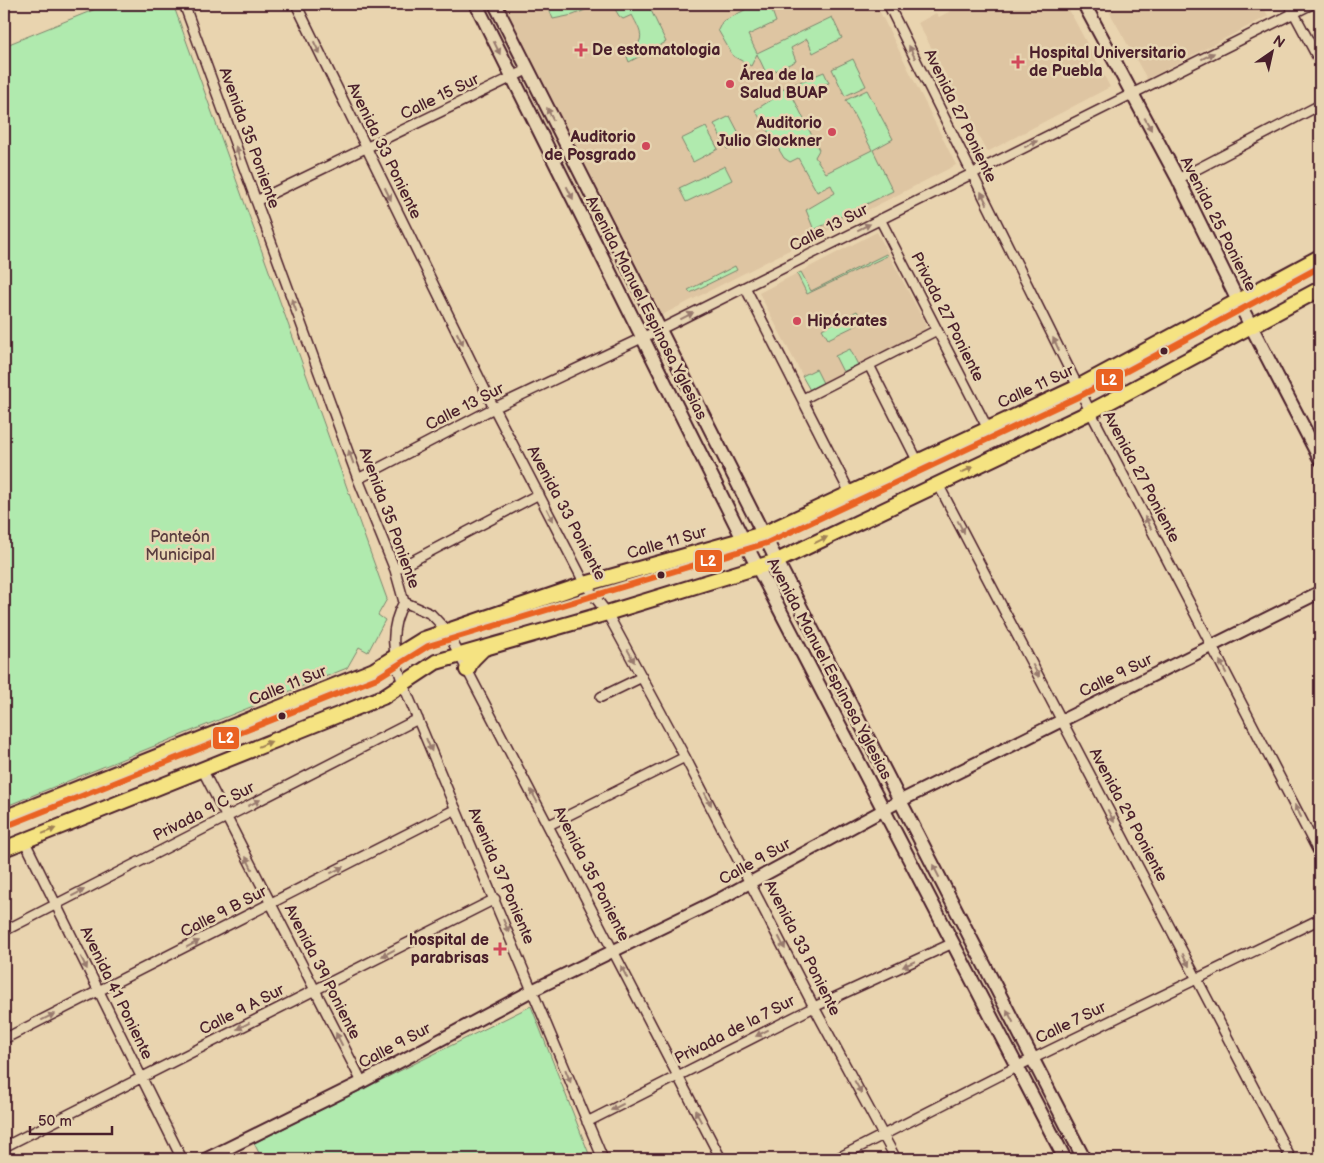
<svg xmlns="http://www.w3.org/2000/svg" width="1324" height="1163" font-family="'Balsamiq Sans',sans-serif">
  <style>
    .built { fill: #dec5a2 }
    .green { fill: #b0eaae; stroke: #7d846c }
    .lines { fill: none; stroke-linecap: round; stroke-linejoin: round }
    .minor-casing { stroke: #4a1f2b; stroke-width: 12 }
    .tertiary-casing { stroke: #4a1f2b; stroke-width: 15 }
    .secondary-casing { stroke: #4a1f2b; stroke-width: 16 }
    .primary-casing { stroke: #4a1f2b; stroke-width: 18 }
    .minor { stroke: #e7d5b2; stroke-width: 9 }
    .tertiary { stroke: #e7d5b2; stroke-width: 11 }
    .secondary { stroke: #e7d5b2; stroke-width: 12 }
    .primary { stroke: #f5e382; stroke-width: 14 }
    .bus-1-casing { stroke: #e7d5b2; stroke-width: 10 }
    .bus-1 { stroke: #ea6222; stroke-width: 6 }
    .oneway { fill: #987a6e }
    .oneway2 { fill: #a08156 }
    .poi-dot { fill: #d1495b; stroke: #e7d5b2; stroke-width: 2 }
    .bus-dot { fill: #4a1f2b; stroke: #e7d5b2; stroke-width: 2 }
    .labels { text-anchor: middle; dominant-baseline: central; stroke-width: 5; stroke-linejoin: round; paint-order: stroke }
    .poi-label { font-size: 16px; font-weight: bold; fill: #4a1f2b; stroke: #e7d5b2; text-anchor: start }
    .street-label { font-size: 16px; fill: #4a1f2b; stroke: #e7d5b2 }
    .park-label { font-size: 16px; fill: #593d3f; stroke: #e7d5b2 }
    .line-badge { stroke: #e7d5b2; stroke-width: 2 }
    .badge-label { font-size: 14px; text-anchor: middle; font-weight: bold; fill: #fff }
  </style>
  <rect width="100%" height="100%" fill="#e9d4af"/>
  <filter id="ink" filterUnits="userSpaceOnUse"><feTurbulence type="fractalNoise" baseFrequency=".02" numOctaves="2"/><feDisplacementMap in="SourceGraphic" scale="10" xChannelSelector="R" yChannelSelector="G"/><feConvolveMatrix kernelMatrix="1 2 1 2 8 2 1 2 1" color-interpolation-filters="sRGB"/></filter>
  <g filter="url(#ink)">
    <path class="built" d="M504,4H876L956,165L662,315Z
      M964,4H1066L1110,87L987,152L918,23L936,13L939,17Z
      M1105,4H1262L1268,16L1147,79Z
      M877,232L926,325L923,334L811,392L759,293Z"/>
    <path class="green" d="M108,4H173L387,599L378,615L385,620L368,652L359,647L347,668L4,807V46Z
      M547,4H600L573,15L553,19Z
      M612,4H648L666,42L629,62L626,54C647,41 642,34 632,15L623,19L619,16Z
      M756,4H779L771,8L776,22L748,35L757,53L832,17L842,38L813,53L807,39L791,48L796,61L767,75L757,54L751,66L733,56L718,30L722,22Z
      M853,59L866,86L845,96L832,69Z
      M824,72L829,83L808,88L793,97L819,150L815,157L826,173L872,150L846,100L867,90L893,139L873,150L893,191L814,230L806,210L835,193L831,185L817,192L798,158L790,162L784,158L755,110L776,97L777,91Z
      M730,116L743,141L727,149L714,124Z
      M706,127L718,149L693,162L681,139Z
      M725,166L732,180L686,202L679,188Z
      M886,254L887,256L807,294L797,274L801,272L811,291Z
      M735,266L737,270L690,293L688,290Z
      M857,311L863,322L828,339L822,329Z
      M850,349L858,365L843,372L835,356Z
      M816,369L824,385L811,392L802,376Z
      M531,1006L591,1159H262L254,1143Z"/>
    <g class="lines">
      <g class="minor-casing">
        <path id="minor" d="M184,4L358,479L395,570L404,602
          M296,4L494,408L585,584L607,613L685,757L814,1007L896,1159
          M888,4L1087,405L1320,855
          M1289,4L1320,62
          M1178,179L1320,105
          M256,201L527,70
          M880,219L988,429
          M745,287L850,493
          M869,365L918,462
          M803,399L937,330
          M358,479L494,408L667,326L1312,4
          M938,484L1291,1159
          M395,570L539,494
          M404,602L431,614L447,631L721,1159
          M404,602C388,630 393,654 403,684L603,1159
          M601,697L642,677
          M202,769L362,1082
          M549,825L685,757
          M24,840L182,1159
          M4,931L418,719
          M4,1039L456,809
          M587,1122L814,1007L953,943
          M4,1147L495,899
          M836,1159L1032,1059L1320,919"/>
      </g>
      <g class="tertiary-casing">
        <path id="tertiary" d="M206,1159L362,1082L533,990L718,900L900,801L1320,592"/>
      </g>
      <g class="secondary-casing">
        <path id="secondary" d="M476,4L743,539L1065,1159
          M495,4L777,561L1084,1159
          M1084,4L1178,179L1238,301L1320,459"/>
      </g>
      <g class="primary-casing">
        <path id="primary" d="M467,670L472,660L484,648
          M4,818L374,670L424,639L585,584L763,534L1078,387L1320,257
          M4,849L383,697L436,662L607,613L777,561L1090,412L1320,289"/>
      </g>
      <use href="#minor" class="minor"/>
      <use href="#tertiary" class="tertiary"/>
      <use href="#secondary" class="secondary"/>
      <use href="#primary" class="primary"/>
      <g class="bus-1-casing">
        <path id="bus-1" d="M4,827L377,678L428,646L767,543L1082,395L1320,267"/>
      </g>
      <use href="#bus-1" class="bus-1"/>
    </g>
    <defs><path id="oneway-solid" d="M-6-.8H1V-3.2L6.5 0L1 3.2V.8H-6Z" transform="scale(1.25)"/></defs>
    <g class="oneway">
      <use href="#oneway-solid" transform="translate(317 48) rotate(64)"/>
      <use href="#oneway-solid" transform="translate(497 48) rotate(64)"/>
      <use href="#oneway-solid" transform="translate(912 52) rotate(-116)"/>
      <use href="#oneway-solid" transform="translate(1208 56) rotate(-26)"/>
      <use href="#oneway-solid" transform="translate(550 114) rotate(-117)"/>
      <use href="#oneway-solid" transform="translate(1148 124) rotate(61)"/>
      <use href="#oneway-solid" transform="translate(1031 144) rotate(-26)"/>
      <use href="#oneway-solid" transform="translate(238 153) rotate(-110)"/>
      <use href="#oneway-solid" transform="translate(570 193) rotate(63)"/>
      <use href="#oneway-solid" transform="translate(388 194) rotate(64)"/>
      <use href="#oneway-solid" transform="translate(984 198) rotate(-116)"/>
      <use href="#oneway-solid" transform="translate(864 227) rotate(-26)"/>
      <use href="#oneway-solid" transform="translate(294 305) rotate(-110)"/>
      <use href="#oneway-solid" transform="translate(687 316) rotate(-27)"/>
      <use href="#oneway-solid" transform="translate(460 339) rotate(64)"/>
      <use href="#oneway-solid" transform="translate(1056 344) rotate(-116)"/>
      <use href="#oneway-solid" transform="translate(351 457) rotate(-110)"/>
      <use href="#oneway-solid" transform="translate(550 515) rotate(63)"/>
      <use href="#oneway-solid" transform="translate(1148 523) rotate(-118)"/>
      <use href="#oneway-solid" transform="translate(961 527) rotate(62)"/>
      <use href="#oneway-solid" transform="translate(631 656) rotate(62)"/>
      <use href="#oneway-solid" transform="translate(1223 667) rotate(-117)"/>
      <use href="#oneway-solid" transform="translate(1036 671) rotate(62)"/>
      <use href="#oneway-solid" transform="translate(429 745) rotate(67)"/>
      <use href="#oneway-solid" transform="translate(534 796) rotate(-118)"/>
      <use href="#oneway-solid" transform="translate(708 799) rotate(62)"/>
      <use href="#oneway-solid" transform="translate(254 803) rotate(-27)"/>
      <use href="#oneway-solid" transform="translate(1298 811) rotate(-117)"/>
      <use href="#oneway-solid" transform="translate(1111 816) rotate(62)"/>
      <use href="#oneway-solid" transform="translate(249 863) rotate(-117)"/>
      <use href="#oneway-solid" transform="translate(337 870) rotate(-27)"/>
      <use href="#oneway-solid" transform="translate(936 871) rotate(-117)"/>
      <use href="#oneway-solid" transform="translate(78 893) rotate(-27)"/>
      <use href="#oneway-solid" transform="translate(506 926) rotate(67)"/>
      <use href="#oneway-solid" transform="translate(782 943) rotate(63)"/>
      <use href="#oneway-solid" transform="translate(193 944) rotate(-27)"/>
      <use href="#oneway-solid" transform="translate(388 953) rotate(153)"/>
      <use href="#oneway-solid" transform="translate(1186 960) rotate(62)"/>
      <use href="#oneway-solid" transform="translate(84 963) rotate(64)"/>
      <use href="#oneway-solid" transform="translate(909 964) rotate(155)"/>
      <use href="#oneway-solid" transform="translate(624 972) rotate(-117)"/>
      <use href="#oneway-solid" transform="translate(1010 1016) rotate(-117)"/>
      <use href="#oneway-solid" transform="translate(48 1017) rotate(-26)"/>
      <use href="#oneway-solid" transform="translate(243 1026) rotate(153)"/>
      <use href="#oneway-solid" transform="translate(762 1033) rotate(153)"/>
      <use href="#oneway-solid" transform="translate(339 1039) rotate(-117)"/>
      <use href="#oneway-solid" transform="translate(568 1076) rotate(68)"/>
      <use href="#oneway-solid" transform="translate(858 1087) rotate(61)"/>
      <use href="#oneway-solid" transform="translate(617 1107) rotate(153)"/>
      <use href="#oneway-solid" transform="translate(698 1116) rotate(-118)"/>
    </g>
    <g class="oneway2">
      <use href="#oneway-solid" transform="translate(967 470) rotate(-25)"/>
      <use href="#oneway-solid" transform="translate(821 540) rotate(-26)"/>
      <use href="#oneway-solid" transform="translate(265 744) rotate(-22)"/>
      <use href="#oneway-solid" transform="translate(49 831) rotate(-22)"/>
    </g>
  </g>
  <g class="poi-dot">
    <path d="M578.5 42.5h5v5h5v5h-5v5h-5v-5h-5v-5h5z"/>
    <path d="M1015.5 54.5h5v5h5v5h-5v5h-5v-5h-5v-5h5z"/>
    <circle cx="730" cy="84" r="5"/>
    <circle cx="832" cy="132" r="5"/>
    <circle cx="646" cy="146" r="5"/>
    <circle cx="797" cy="321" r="5"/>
    <path d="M497.5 941.5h5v5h5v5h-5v5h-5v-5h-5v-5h5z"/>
  </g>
  <g class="bus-dot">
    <circle cx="1164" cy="351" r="4.5"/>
    <circle cx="661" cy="575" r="4.5"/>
    <circle cx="282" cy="716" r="4.5"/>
  </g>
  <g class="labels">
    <g class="poi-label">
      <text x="592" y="50">De estomatologia</text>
      <text x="1029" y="53">Hospital Universitario<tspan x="1029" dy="18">de Puebla</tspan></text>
      <text x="740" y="75">Área de la<tspan x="740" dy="18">Salud BUAP</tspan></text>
      <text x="822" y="123" text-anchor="end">Auditorio<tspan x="822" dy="18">Julio Glockner</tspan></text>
      <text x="636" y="137" text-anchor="end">Auditorio<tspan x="636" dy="18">de Posgrado</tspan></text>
      <text x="807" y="321">Hipócrates</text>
      <text x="489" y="940" text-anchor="end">hospital de<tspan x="489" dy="18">parabrisas</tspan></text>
    </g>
    <g class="street-label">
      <text transform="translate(440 97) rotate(-26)">Calle 15 Sur</text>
      <text transform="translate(960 116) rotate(64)">Avenida 27 Poniente</text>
      <text transform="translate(249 138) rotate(70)">Avenida 35 Poniente</text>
      <text transform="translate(384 151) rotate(64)">Avenida 33 Poniente</text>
      <text transform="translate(1218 224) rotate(63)">Avenida 25 Poniente</text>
      <text transform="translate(829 228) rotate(-27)">Calle 13 Sur</text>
      <text transform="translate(646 308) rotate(63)">Avenida Manuel Espinosa Yglesias</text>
      <text transform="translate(947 317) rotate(63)">Privada 27 Poniente</text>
      <text transform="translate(1036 387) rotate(-25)">Calle 11 Sur</text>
      <text transform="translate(465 407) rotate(-27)">Calle 13 Sur</text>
      <text transform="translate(1141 477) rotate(62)">Avenida 27 Poniente</text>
      <text transform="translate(566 513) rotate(62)">Avenida 33 Poniente</text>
      <text transform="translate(389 518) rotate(70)">Avenida 35 Poniente</text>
      <text transform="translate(667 543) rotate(-16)">Calle 11 Sur</text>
      <text transform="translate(829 669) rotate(62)">Avenida Manuel Espinosa Yglesias</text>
      <text transform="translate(1116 676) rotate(-26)">Calle 9 Sur</text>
      <text transform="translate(288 686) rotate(-22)">Calle 11 Sur</text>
      <text transform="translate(204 812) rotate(-27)">Privada 9 C Sur</text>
      <text transform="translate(1128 815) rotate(62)">Avenida 29 Poniente</text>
      <text transform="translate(755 862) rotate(-29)">Calle 9 Sur</text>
      <text transform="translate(591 874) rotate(63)">Avenida 35 Poniente</text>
      <text transform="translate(501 876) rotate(67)">Avenida 37 Poniente</text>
      <text transform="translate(224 912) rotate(-27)">Calle 9 B Sur</text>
      <text transform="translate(802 948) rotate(63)">Avenida 33 Poniente</text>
      <text transform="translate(322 972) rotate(63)">Avenida 39 Poniente</text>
      <text transform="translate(116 993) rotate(64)">Avenida 41 Poniente</text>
      <text transform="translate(242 1010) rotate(-27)">Calle 9 A Sur</text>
      <text transform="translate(1071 1023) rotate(-26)">Calle 7 Sur</text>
      <text transform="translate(735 1030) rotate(-27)">Privada de la 7 Sur</text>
      <text transform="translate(395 1046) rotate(-28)">Calle 9 Sur</text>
    </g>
    <g class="park-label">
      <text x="180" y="537">Panteón<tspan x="180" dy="18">Municipal</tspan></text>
    </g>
  </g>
  <g class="line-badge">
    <rect x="1095" y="368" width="29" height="24" rx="5" fill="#ea6222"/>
    <rect x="694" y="549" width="29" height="24" rx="5" fill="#ea6222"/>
    <rect x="212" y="726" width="28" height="24" rx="5" fill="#ea6222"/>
  </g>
  <g class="badge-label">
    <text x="1109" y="385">L2</text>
    <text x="708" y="566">L2</text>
    <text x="226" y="743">L2</text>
  </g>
  <rect width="1324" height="1163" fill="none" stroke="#e7d5b2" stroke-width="20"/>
  <rect x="10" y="10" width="1304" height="1143" fill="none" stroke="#4a1f2b" stroke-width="2" filter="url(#ink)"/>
  <g transform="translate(1272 52) rotate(34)" stroke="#e7d5b2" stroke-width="4" paint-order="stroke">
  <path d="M0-4L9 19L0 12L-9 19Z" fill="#4a1f2b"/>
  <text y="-8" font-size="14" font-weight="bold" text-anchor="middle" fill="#4a1f2b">N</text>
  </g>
  <path d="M30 1126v8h82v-8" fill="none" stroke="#4a1f2b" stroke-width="2.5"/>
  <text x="38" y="1126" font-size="15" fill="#4a1f2b" stroke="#e7d5b2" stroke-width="4" paint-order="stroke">50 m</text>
</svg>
